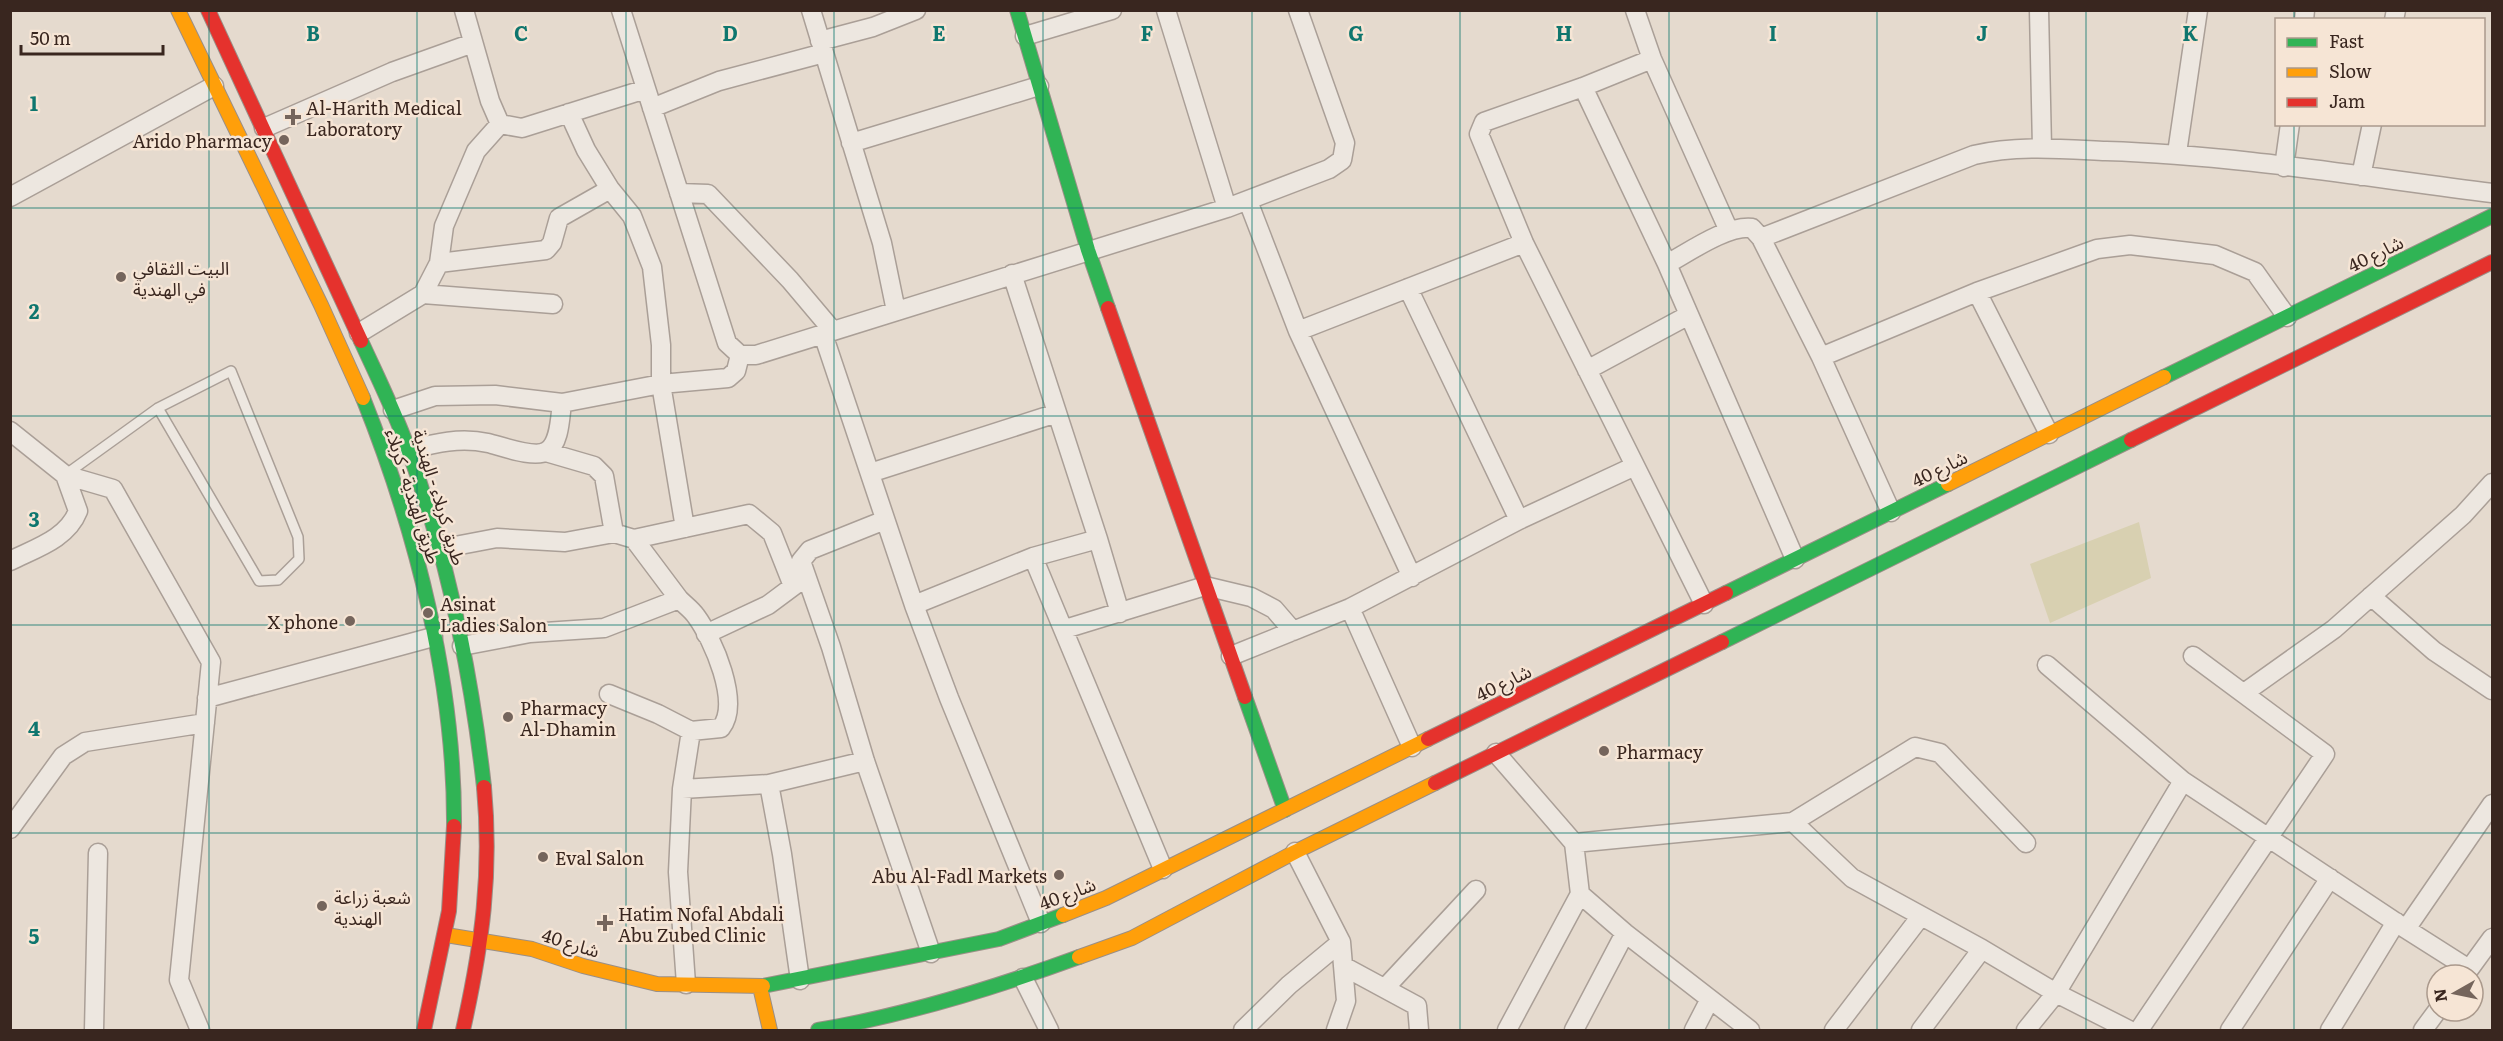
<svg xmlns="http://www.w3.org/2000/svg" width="2503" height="1041" font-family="Literata,'Noto Sans Arabic',serif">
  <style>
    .grass { fill: #d8d0b1 }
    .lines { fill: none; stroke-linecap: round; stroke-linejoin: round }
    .lane-casing { stroke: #aa9f97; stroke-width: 12 }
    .street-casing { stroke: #aa9f97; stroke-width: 21 }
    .fast-casing { stroke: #9a8f87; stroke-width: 16 }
    .slow-casing { stroke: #9a8f87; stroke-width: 16 }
    .jam-casing { stroke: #9a8f87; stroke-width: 16 }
    .lane { stroke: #ede7e0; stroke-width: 9 }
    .street { stroke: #ede7e0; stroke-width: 18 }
    .fast { stroke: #30b455; stroke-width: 14 }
    .slow { stroke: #ff9f0a; stroke-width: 14 }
    .jam { stroke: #e5322d; stroke-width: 14 }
    .grid { fill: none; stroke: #0f766e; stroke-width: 1.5; stroke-opacity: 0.55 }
    .poi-dot { fill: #75655c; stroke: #f6e5d5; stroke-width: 2 }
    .labels { text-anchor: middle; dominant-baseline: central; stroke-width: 5; stroke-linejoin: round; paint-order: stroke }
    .poi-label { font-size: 18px; fill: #39261f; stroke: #f6e5d5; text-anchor: start }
    .street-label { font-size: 18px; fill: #39261f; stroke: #f6e5d5 }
    .grid-label { font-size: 20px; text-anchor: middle; font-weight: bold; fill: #0f766e; stroke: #f6e5d5; stroke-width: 5; stroke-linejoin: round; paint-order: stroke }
  </style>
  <rect width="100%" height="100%" fill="#e5dace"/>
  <path class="grass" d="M2139,522L2151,578L2050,623L2030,564Z"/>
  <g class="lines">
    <g class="lane-casing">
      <path id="lane" d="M65,475L158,408L231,371L298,537L299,559L278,580L259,581L158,408"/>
    </g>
    <g class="street-casing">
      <path id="street" d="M464,10L490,101L500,124L522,128L646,89
        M621,10L727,343L740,355H756L1227,208L1329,169L1342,160L1345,143L1298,10
        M811,10L882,243L896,311
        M1166,10L1227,208
        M1635,10L1652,59L1729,231
        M2039,10L2042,148
        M2304,20L2305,10
        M2394,20L2396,10
        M1025,36L1112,10
        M820,41L873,27L916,10
        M1652,59L1583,87L1484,122L1479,134L1524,243L1704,604
        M1583,87L1667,264L1795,559
        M652,108L719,81L824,53
        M569,113L586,150L610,189L632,216L652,267L661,345V384L685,528
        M264,128L392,72L473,43
        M851,143L1039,86
        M2177,153L2198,10
        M2284,167L2290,124
        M2361,176L2372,124
        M679,193L708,194L790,280L833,331
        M10,197L214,86
        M1248,201L1298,331L1412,577
        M1761,238L1974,155C2017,145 2062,149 2106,151C2235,155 2364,177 2492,193
        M439,263L546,250L552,243L559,218L610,189
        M1667,264C1689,252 1727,225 1752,228L1761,238L1821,357L1891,512
        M1012,274L1098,539L1120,613
        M1408,288L1519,520
        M1977,292L2049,434
        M423,294L553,304
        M1298,331L1524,243
        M359,333L423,294L439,263L444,226L476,151L500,124
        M823,334L914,605L949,698L1041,923
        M1821,357L1977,292L2097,249L2130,245L2215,255L2255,272L2287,317
        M1587,370L1689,315
        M393,410L435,396L495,395L562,403L661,384L728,378L736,371L740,355
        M10,431L65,475L78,511C67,539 36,548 10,561
        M409,450C436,443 460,437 488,443C501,446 535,459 547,451C560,443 560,417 562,403
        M546,452L594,466L604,476L614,533
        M870,473L1057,413
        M65,475L113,489L211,662L179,980L200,1030
        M885,520L810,550L801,561L831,647L865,761L931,953
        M634,539L679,599
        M439,549L497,538L565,542L614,533L634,539L749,514L772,533L793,586
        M1033,557L1163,869
        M2371,596L2434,651L2492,690
        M914,605L1033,557L1098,539
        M1350,608L1412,747
        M1065,629L1205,586L1251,597L1274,609L1293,631
        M706,634L768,605L803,579
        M462,646L530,633L604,628L679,599C685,605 692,610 696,616C713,639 741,703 721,728L691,731L658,714L609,694
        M1231,656L1350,608L1519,520L1635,466
        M2244,693L2334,629L2463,515L2492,483
        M207,698L433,637
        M1496,753L1574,843L1580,894L1625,933L1750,1030
        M2183,781L2406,929L2469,969
        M769,784L782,854L800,980
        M682,789L769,784L865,761
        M1793,822L1915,747L1940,753L2026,843
        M10,829L63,756L85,742L205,723
        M1574,843L1793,822L1852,878L1982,949L2056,993L2129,1030
        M1295,852L1341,942L1346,1001L1336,1030
        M2406,929L2492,804
        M1343,966L1417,1006L1419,1030
        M2465,975L2492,938
        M1023,978L1049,1030
        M686,984L678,872L682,789L691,731
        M1385,988L1476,890
        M94,1030L98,853
        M1243,1030L1289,985L1341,942
        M1507,1030L1580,894
        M1574,1030L1625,933
        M1694,1030L1710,999
        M1834,1030L1921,916
        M1921,1030L1982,949
        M2026,1030L2056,993L2183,781L2047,665
        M2139,1030L2325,754L2193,656
        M2230,1030L2330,878
        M2330,1030L2396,922
        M2423,1030L2437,1011"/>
    </g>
    <g class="fast-casing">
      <path id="fast" d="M1017,10L1088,250L1108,308
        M361,341C377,376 394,410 407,446C447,555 471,671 484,787
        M2164,377L2492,216
        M363,398C416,530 455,683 454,826
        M1726,593L1948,484
        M1722,642L2131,440
        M1245,697L1285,810
        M763,986L999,939L1063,915
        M818,1030C907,1015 994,988 1079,957"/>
    </g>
    <g class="slow-casing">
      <path id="slow" d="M178,10L321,305L363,398
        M1948,484L2164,377
        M1063,915L1106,898L1428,739
        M446,935L532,949L583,966L657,984L763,986
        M1079,957L1132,938L1295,852L1435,783
        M760,987L770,1030"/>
    </g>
    <g class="jam-casing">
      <path id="jam" d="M208,10L361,341
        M1108,308L1245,697
        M2131,440L2492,262
        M1428,739L1726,593
        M1435,783L1722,642
        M424,1030L449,911L454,826
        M463,1030C482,945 492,874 484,787"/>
    </g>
    <use href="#lane" class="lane"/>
    <use href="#street" class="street"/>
    <use href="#fast" class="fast"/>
    <use href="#slow" class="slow"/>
    <use href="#jam" class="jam"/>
  </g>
  <path class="grid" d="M209,10V1030M417,10V1030M626,10V1030M834,10V1030M1043,10V1030M1252,10V1030M1460,10V1030M1669,10V1030M1877,10V1030M2086,10V1030M2294,10V20M2294,124V1030M10,208H2492M10,416H2492M10,625H2492M10,833H2492"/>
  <g class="poi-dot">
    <path d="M290 108h6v6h6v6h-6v6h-6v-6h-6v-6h6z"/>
    <circle cx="284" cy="140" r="6"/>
    <circle cx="121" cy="277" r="6"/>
    <circle cx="428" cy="613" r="6"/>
    <circle cx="350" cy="621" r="6"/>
    <circle cx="508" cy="717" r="6"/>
    <circle cx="1604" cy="751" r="6"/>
    <circle cx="543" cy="857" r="6"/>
    <circle cx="1059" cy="875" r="6"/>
    <circle cx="322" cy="906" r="6"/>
    <path d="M602 914h6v6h6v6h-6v6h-6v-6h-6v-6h6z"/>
  </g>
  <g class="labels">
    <g class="poi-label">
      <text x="306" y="107">Al-Harith Medical<tspan x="306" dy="21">Laboratory</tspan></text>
      <text x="272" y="140" text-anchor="end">Arido Pharmacy</text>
      <text x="133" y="267">البيت الثقافي<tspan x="133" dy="21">في الهندية</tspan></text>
      <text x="440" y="603">Asinat<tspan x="440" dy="21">Ladies Salon</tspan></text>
      <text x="338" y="621" text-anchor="end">X phone</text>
      <text x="520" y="707">Pharmacy<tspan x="520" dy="21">Al-Dhamin</tspan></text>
      <text x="1616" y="751">Pharmacy</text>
      <text x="555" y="857">Eval Salon</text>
      <text x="1047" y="875" text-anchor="end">Abu Al-Fadl Markets</text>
      <text x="334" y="896">شعبة زراعة<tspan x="334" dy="21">الهندية</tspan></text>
      <text x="618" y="913">Hatim Nofal Abdali<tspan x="618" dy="21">Abu Zubed Clinic</tspan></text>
    </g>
    <g class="street-label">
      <text transform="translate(2375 253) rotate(-26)">شارع 40</text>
      <text transform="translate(1939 468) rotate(-26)">شارع 40</text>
      <text transform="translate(414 496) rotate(72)">طريق الهندية - كربلاء</text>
      <text transform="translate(440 497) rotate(73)">طريق كربلاء - الهندية</text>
      <text transform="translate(1503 682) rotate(-26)">شارع 40</text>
      <text transform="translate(1067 893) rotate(-21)">شارع 40</text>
      <text transform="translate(571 942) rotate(17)">شارع 40</text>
    </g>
  </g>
  <g class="grid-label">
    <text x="313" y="41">B</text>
    <text x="521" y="41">C</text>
    <text x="730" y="41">D</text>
    <text x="939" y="41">E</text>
    <text x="1147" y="41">F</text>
    <text x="1356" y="41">G</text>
    <text x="1564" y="41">H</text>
    <text x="1773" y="41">I</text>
    <text x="1982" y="41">J</text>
    <text x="2190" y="41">K</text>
    <text x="34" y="111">1</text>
    <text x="34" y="319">2</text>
    <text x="34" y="527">3</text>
    <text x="34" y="736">4</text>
    <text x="34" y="944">5</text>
  </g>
  <rect width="2503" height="1041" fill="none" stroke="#39261f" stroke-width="24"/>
  <rect x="2275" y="18" width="210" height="108" fill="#f6e5d5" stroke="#aa998c" stroke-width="1.5"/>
  <rect x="2287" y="38" width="30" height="9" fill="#30b455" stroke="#aa998c" stroke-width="1.5"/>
  <text x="2329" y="48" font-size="18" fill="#39261f">Fast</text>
  <rect x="2287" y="68" width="30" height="9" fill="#ff9f0a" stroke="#aa998c" stroke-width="1.5"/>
  <text x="2329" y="78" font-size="18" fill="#39261f">Slow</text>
  <rect x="2287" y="98" width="30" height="9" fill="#e5322d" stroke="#aa998c" stroke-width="1.5"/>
  <text x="2329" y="108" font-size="18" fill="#39261f">Jam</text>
  <g transform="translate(2455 993) rotate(261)"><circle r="28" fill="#f6e5d5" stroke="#aa998c" stroke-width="1.5"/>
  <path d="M0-4.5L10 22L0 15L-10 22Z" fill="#75655c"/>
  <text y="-9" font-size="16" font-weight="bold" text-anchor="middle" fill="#39261f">N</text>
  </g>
  <path d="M21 45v9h142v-9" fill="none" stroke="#39261f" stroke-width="3"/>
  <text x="30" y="45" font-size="18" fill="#39261f" stroke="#f6e5d5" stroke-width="4.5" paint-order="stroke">50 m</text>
</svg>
